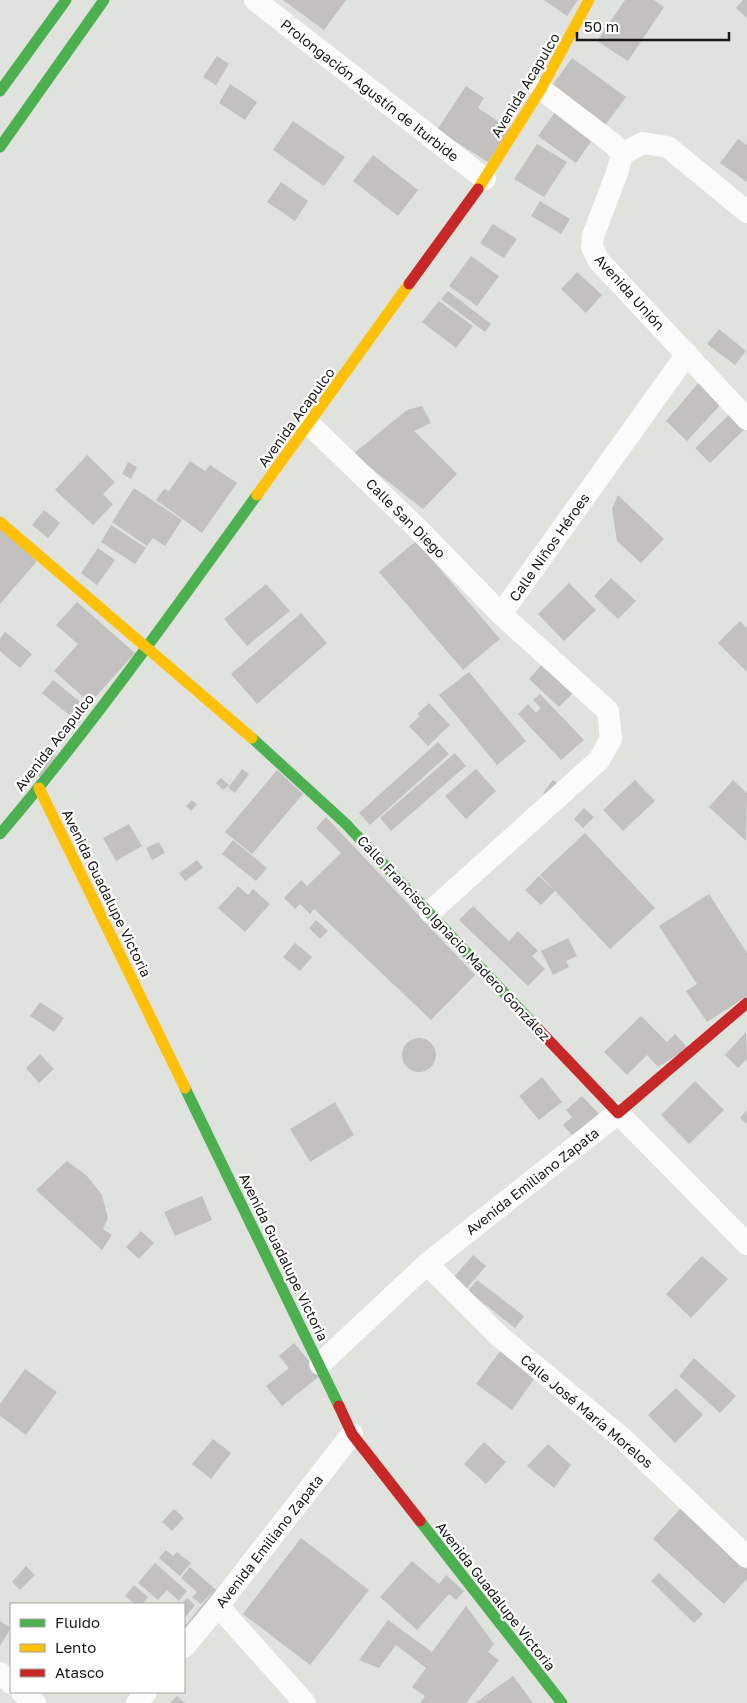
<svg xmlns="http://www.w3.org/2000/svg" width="747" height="1703" font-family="'Golos Text',sans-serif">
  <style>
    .building { fill: #c2c1c0 }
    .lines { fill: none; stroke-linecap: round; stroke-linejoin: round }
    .street { stroke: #fafbfa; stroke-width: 22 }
    .fast { stroke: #4caf50; stroke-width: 11 }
    .slow { stroke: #ffc107; stroke-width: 11 }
    .jam { stroke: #c62828; stroke-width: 11 }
    .labels { text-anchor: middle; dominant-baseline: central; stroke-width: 4.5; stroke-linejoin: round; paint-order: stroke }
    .street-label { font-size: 14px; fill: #191a17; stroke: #fff }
  </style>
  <rect width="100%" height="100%" fill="#e0e2dd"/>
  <path class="building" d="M283,0H346L324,30Z
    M544,0H578L567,16Z
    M625,0H654L664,7L628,61L597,41Z
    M743,0H747V18L736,8Z
    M217,56L229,64L216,85L203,77Z
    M572,58L626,97L603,128L549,90Z
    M230,84L257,102L245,120L219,103Z
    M466,86L484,98L478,108L510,129L488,162L437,130Z
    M555,112L593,139L576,163L538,136Z
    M293,121L345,157L324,186L273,150Z
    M738,139L747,145V182L720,163Z
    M537,144L567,162L544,197L514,179Z
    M373,155L418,190L398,216L353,181Z
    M281,182L308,201L295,221L267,202Z
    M540,201L570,219L561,234L531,216Z
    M493,224L517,239L504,258L480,243Z
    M471,256L499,276L477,306L449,286Z
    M577,272L602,295L586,313L561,289Z
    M448,291L491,324L485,332L441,299Z
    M439,301L473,326L456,348L422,322Z
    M719,329L746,351L735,365L707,344Z
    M700,381L723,402L687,441L666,421Z
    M422,406L431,423L414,431L457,474L423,509L353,454L407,410Z
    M736,408L747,427L710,463L695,448Z
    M87,455L115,482L103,494L113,504L93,525L55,490Z
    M190,461L205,471L210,465L237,483L202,533L156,500L164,489L169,491Z
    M128,462L137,467L131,479L122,474Z
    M134,488L182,520L165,546L153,538L147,546L112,522Z
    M618,495L664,539L641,563L617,541L612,509Z
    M44,510L60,523L48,538L32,525Z
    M111,525L146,548L135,564L101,542Z
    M0,528L37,561L0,604Z
    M416,541L500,639L463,670L379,572Z
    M98,548L115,560L97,585L81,573Z
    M611,578L636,601L618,619L594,596Z
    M569,583L596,610L564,641L538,614Z
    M266,584L290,611L247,646L224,619Z
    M77,602L135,653L90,703L54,671L78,644L56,625Z
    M301,613L327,643L257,704L231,674Z
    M740,621L747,628V672L718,643Z
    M5,632L32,654L20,668L0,651V639Z
    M546,660L577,689L559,707L529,679Z
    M469,672L526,741L497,765L439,695Z
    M53,680L89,709L79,723L42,693Z
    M540,694L584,740L561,760L518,714L528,704L536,713L541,708L533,700Z
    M429,703L450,725L428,746L409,726L420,716L417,714Z
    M438,742L449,754L370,825L359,813Z
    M45,748L56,756L40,777L29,768Z
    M455,753L466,766L391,831L380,818Z
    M242,769L249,774L235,793L228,788Z
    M476,769L496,791L466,819L445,796Z
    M277,770L303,794L252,854L225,832Z
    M221,778L229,785L223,790L216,783Z
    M553,780L564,788L553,801L543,793Z
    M635,780L655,801L623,831L603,810Z
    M733,780L747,793L746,841L709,807Z
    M192,800L197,804L191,811L186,806Z
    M584,808L594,817L583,828L574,819Z
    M326,817L475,975L431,1020L314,909L310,914L300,904L295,909L284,898L301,880L307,886L341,853L316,828Z
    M129,824L142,846L116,861L103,838Z
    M585,833L655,908L610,949L540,875Z
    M233,840L267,868L256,881L222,854Z
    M159,842L165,853L152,860L146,848Z
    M197,860L203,868L185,881L179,873Z
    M539,876L555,891L541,905L525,890Z
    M238,886L248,895L253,889L270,904L245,932L218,908Z
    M709,894L747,953V996L707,1022L686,991L697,984L659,926Z
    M473,906L509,941L518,931L538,951L532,956L545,969L528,986L459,920Z
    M316,920L328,931L320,939L309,928Z
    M568,938L577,956L566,961L569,967L553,975L541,951Z
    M295,943L312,957L300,971L283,957Z
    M40,1002L64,1018L54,1032L30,1016Z
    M641,1016L667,1042L675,1034L688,1048L658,1067L647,1055L627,1075L604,1052Z
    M746,1032L747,1059L738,1068L725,1055Z
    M402 1055a17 17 0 1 1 34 0a17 17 0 1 1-34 0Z
    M40,1054L54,1069L39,1083L26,1068Z
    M542,1077L562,1102L539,1120L519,1096Z
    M695,1081L724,1110L689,1144L661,1115Z
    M582,1096L599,1114L574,1137L563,1125L572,1117L566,1110Z
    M335,1102L354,1135L310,1162L290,1129Z
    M747,1110V1124L740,1118Z
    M67,1161L87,1176L102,1195L108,1218L103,1229L112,1235L102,1250L36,1190Z
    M202,1196L212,1220L175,1236L164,1212Z
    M141,1231L154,1243L139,1259L126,1247Z
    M473,1255L486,1266L466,1289L453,1278Z
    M702,1256L728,1279L691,1318L666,1294Z
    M477,1280L524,1316L515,1328L468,1291Z
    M294,1343L321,1375L282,1406L266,1386L289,1368L279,1356Z
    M501,1350L537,1375L512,1410L476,1384Z
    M694,1358L736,1396L720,1413L679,1376Z
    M25,1369L57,1392L26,1435L0,1416V1404Z
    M676,1388L703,1415L675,1443L648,1415Z
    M213,1439L231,1453L211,1479L192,1464Z
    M484,1442L506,1462L486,1484L464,1464Z
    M548,1444L571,1465L554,1488L527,1466Z
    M681,1508L747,1569V1579L724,1604L653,1539Z
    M174,1509L184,1518L172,1531L162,1522Z
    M301,1538L369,1590L310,1665L243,1614Z
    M166,1550L173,1556L177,1552L191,1563L180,1576L159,1558Z
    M412,1561L439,1584L446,1575L464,1591L456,1600L449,1594L417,1630L380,1597Z
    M155,1563L187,1591L179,1601L167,1590L158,1600L138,1583Z
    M26,1566L35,1575L20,1590L12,1582Z
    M190,1567L215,1589L201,1604L192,1597L197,1592L181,1578Z
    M659,1573L703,1614L694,1623L651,1581Z
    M134,1585L148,1597L142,1604H135L125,1596Z
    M215,1589L223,1596L191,1634L184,1627Z
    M187,1598L195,1605L184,1619V1604H182Z
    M466,1606L494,1644L488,1652L499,1660L466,1703H420L425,1696L412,1687L426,1668L396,1645L379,1668L359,1660L388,1620L432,1652Z
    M0,1621L11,1628L0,1646Z
    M513,1676L533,1703H475Z
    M177,1696L185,1703H170Z"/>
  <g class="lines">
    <path class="street" d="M255,0L485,179
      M541,89L613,144L622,154
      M622,154L618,170L593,236L592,247L599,261L747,419
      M622,154L643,143L668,147L747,212
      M309,424L419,530L501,614L608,711L611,739L599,760L430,912
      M501,614L687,354
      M427,1264L498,1335L622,1438L747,1557
      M320,1364L427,1264L618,1113L747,1244
      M218,1606L305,1703
      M184,1647L218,1606L352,1434
      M0,1673L11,1683
      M22,1692L35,1703
      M137,1703L146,1692"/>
    <path class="fast" d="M0,91L66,0
      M0,147L104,0
      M252,738L346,824L539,1030
      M0,834C92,726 174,610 257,495
      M185,1088L339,1406
      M420,1521L562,1703"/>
    <path class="slow" d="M478,189L541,89L589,0
      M257,495L409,284
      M0,522L252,738
      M39,788L185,1088"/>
    <path class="jam" d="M409,284L478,189
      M539,1030L618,1113L747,1003
      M339,1406L352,1434L420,1521"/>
  </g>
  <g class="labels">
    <g class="street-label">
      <text transform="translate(525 85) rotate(-59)">Avenida Acapulco</text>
      <text transform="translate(370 90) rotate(38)">Prolongación Agustín de Iturbide</text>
      <text transform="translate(630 292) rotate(48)">Avenida Unión</text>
      <text transform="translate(296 417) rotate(-54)">Avenida Acapulco</text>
      <text transform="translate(406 518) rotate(45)">Calle San Diego</text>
      <text transform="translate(549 547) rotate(-55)">Calle Niños Héroes</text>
      <text transform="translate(54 742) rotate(-52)">Avenida Acapulco</text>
      <text transform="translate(107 893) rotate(64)">Avenida Guadalupe Victoria</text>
      <text transform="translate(454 938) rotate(47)">Calle Francisco Ignacio Madero González</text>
      <text transform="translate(532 1181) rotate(-38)">Avenida Emiliano Zapata</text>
      <text transform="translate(284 1257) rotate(64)">Avenida Guadalupe Victoria</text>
      <text transform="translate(587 1411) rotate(40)">Calle José María Morelos</text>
      <text transform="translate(269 1541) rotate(-52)">Avenida Emiliano Zapata</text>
      <text transform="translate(496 1596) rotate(52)">Avenida Guadalupe Victoria</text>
    </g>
  </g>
  <rect x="10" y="1603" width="175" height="90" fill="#ffffff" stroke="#a3a3a2"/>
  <rect x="20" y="1619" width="25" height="8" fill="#4caf50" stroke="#a3a3a2"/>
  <text x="55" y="1628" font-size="15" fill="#191a17">Fluido</text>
  <rect x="20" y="1644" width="25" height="8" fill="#ffc107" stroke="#a3a3a2"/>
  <text x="55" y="1653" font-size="15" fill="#191a17">Lento</text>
  <rect x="20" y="1669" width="25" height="8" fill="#c62828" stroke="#a3a3a2"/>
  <text x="55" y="1678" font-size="15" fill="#191a17">Atasco</text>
  <path d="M577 32v8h152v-8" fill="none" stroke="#191a17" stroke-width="2.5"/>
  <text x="584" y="32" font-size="15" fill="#191a17" stroke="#ffffff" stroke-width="4" paint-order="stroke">50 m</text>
</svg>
